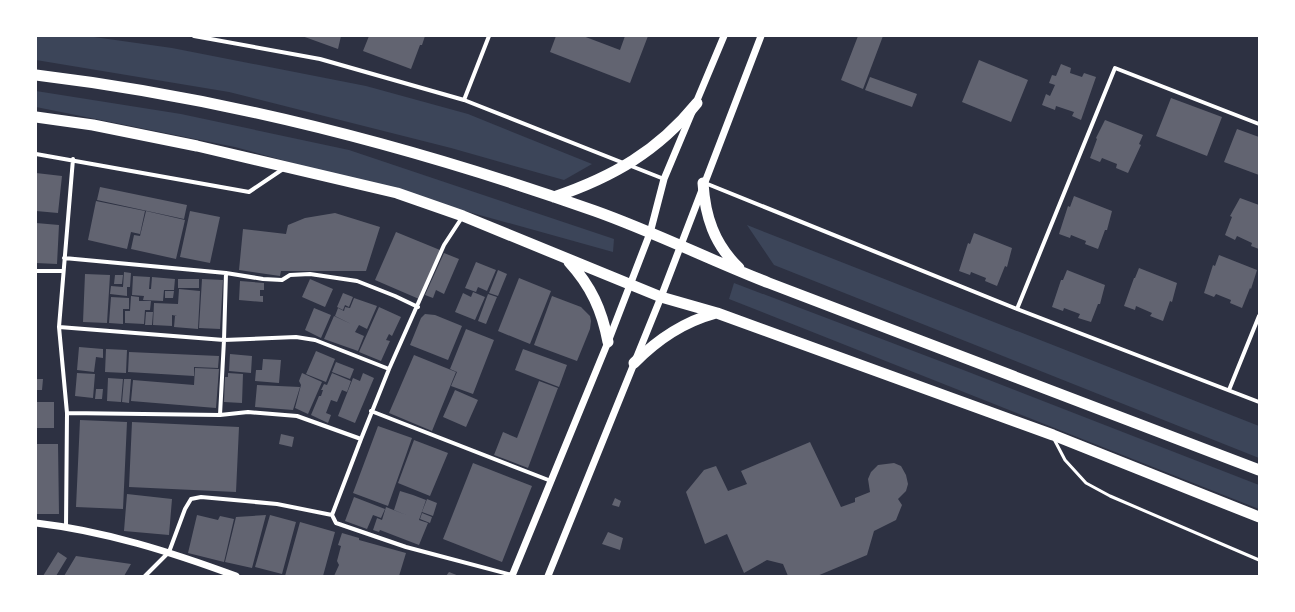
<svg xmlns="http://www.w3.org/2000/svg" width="1295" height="612" font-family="Overpass,sans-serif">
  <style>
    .green { fill: #3c4559 }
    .building { fill: #626471 }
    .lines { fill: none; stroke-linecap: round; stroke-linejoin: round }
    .service { stroke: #fff; stroke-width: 3 }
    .minor { stroke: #fff; stroke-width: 4 }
    .tertiary { stroke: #fff; stroke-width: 7 }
    .trunk { stroke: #fff; stroke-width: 11 }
  </style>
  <rect width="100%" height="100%" fill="#2d3142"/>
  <path class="green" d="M36,36H87L172,48L366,86L468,114L592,164L564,180L451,148L229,92L36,60Z
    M36,91L181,114L349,150L614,239L613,252L235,147L36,107Z
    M747,225L1259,426V458L774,265Z
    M734,283L966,371L1259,485V509L729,299Z"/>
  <path class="building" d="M302,36H341L338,49Z
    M369,36H425L422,45H420L411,69L363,51Z
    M556,36H583L620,50L625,36H648L630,83L550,52Z
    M858,36H883L863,89L841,80Z
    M979,60L1028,80L1011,122L962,102Z
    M1061,64L1071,68L1070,73L1082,77L1084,73L1096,77L1081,120L1072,116L1074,112L1056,106L1055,110L1042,105L1046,94L1050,96L1055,85L1049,83L1052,75L1056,76Z
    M870,77L917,94L912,107L865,90Z
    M1171,98L1222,117L1207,156L1156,136Z
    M1105,120L1143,135L1139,144L1141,145L1128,173L1116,168L1117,164L1102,158L1100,162L1090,158L1097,139L1096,138Z
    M1237,129L1259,137V175L1224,162Z
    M36,173L62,176L58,213L36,211Z
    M100,187L187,205L184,219L97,200Z
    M1074,196L1112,211L1107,230H1105L1098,249L1085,244L1086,241L1071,235L1070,238L1059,234L1068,206L1070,207Z
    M1240,198L1259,205V249L1251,246L1252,243L1237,236L1235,240L1225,235L1232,217L1230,216Z
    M96,201L145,211L140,234L131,232L127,249L88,240Z
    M146,211L185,220L176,259L131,249L134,235L140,236Z
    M190,211L220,217L210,263L180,257Z
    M335,213L380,227L366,271H281L280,276L239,270L243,229L286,234L288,225L305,218Z
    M36,223L59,225L57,264L36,263Z
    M396,232L440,250L419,299L375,280Z
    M974,233L1012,248L1007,267L1005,266L997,286L985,281L986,278L971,272L970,275L959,271L968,243L970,244Z
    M444,253L459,259L444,294L436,290L433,298L425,295Z
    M1219,255L1257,270L1251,289L1250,288L1242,308L1230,303L1231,300L1216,294L1214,297L1204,293L1213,265L1215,266Z
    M476,262L496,270L487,291L478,287L476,292L465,288Z
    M1139,268L1177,283L1172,302L1170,301L1163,321L1150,316L1152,313L1136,306L1135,310L1124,306L1134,278H1135Z
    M498,270L507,274L498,296L489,293Z
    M1067,270L1105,285L1100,304H1098L1091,322L1078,318L1080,314L1064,308L1063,311L1052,307L1061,280H1063Z
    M124,272L131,273L130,287H127V296L110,294L111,286L123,287Z
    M85,274L110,275L107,323L83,322Z
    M115,275H123L122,284H114Z
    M133,276L150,277L149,289H151L152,277L175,279L174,290H164L163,301L143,300L144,296L132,295Z
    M519,278L551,291L530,344L498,331Z
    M178,279H199V288H178Z
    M202,279L223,280L220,329L199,328Z
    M310,279L333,289L325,307L302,297Z
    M240,281L264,283V290H260V296H263V302L239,300Z
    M179,289L200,291L198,329L174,327L175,316H177L172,315V326L153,325L154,303L178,304Z
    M165,291H174L173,298H165Z
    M473,292L485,297L475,320L455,312L463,293L471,297Z
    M343,293L353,297L349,307L345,305L343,310L337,307Z
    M488,294L497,297L486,324L478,321Z
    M131,296L139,297V301H151L150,310H145L144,324L125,323V311H130Z
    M552,296L581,307L590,316L591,321L590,329L577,361L534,345Z
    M111,297L129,298V309H123V324L109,323Z
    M354,298L377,306L367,329L359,325L355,332L364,336L358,351L324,339L334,316L351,324L335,316L338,308L344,311L345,307L350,308Z
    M379,307L401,317L392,336L389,334L386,340L390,341L381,361L359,352Z
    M314,308L331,315L321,338L305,330Z
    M146,312H153L152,325H145Z
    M425,314L435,315L462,326L448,360L410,345L421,318Z
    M466,329L494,340L473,394L451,386L457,372L450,369Z
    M79,347L103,349V358L96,357L94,372L77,370Z
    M106,349L127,350L126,373L105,372Z
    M523,349L567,365L559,387L515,370Z
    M316,351L335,359L326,382L306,374Z
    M129,352L219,356L218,368L194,367V376L128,372Z
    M230,354L252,356L251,373L229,371Z
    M414,355L456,372L432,431L389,413Z
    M263,359L281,360L279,383L255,381L256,370H262Z
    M336,362L354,369L350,379L332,372Z
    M195,368L219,369L216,408L131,401L133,380L194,385Z
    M77,373L95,374L93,398L75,396Z
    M228,373L243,374L242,403L224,402L225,377H228Z
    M302,373L322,382L308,414L295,408L301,385L299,381Z
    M332,373L351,381L347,392L342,390L337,402L331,400L326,413L331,415L328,423L311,415L319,396H321L323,390H321L324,384L327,385Z
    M363,373L374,378L355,423L338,416L353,378L360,381Z
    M108,378L123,379L121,402L107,401Z
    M36,379H43L42,390H36Z
    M124,379H131L129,403L122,402Z
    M539,381L558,388L528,468L494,455L503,432L517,438Z
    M257,385L300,387L293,410L255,407Z
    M96,389H103L102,399H95Z
    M455,390L478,400L466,427L443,417Z
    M36,402H54V428H36Z
    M80,420L127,422L123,509L76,507Z
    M132,422L239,427L236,492L129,487Z
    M378,426L412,438L388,506L353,493Z
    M281,434L294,437L292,447L279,444Z
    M414,440L448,453L430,496L398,483Z
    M810,442L841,507L855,502V498L870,492L868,479L871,472L878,465L894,463L901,466L906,475L908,484L906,491L898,499L902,505L896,520L874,531L867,555L817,576H788L783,564L767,560L744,573L727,534L705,544L686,492L704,470L716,466L728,491L747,484L741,471Z
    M36,444H58L59,514H36Z
    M473,463L532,486L502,562L443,539Z
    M400,491L413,495L408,509L413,495L426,500L419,520L428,523L419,545L380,530L379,532L373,530L377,518L382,520L386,507L406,515L394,510Z
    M127,494L172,499L169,535L124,531Z
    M354,497L385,509L381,518L373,515L367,529L345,521Z
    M615,498L621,501L619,507L612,505Z
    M427,499L437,503L433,516L422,512Z
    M422,513L432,517L430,523L420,519Z
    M197,515L218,520L220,516L234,519L224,562L188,553Z
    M266,515L252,568L225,562L236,517Z
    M270,515L296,522L282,574L255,567Z
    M300,522L335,532L323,576H285Z
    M608,532L623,538L620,550L602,544Z
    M342,533L359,538V540L406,553L399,576H334L339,565L337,561L341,546L338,545Z
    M58,552L67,558L56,576H43Z
    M76,556L131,564L124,576H64Z
    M449,572L459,576H446Z"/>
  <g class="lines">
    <path class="service" d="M1054,439L1065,460L1086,483L1110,496L1259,560"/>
    <path class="minor" d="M194,36L320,59L464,100L664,179
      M464,100L489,36
      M36,154L249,192L283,169
      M705,183L1017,309L1259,402
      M64,258L226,273L263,279L282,280L290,275L310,274L357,281L395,296L418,307
      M36,271H62
      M1017,309L1115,68L1259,124
      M59,327L224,340L296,337L315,340L389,369
      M1229,390L1259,316
      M371,411L551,481
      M67,413L220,415L248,412L297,416L361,439L389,369L444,245L463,216
      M220,415L224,340L226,273
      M332,515L361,439
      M66,527L67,413L59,327L73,159
      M145,576L169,552L185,509L191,499L201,497L277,504L332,515L336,523L406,547L512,575"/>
    <path class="tertiary" d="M36,523C105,531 171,552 236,576
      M512,576L608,342L650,233L664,179L724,36
      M548,576L661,297L761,36"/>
    <path class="trunk" d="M36,75C227,98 414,147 595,211C654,232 710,260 769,283C932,345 1096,408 1259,470
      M36,117L93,125L197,146L397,193L463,216L661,297L717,313L1053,435L1259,517
      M703,183C705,216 714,244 739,268
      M554,197C613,177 658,151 697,103
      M569,262C591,286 602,310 608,342
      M634,363C658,339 683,322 716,313"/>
  </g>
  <rect width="1295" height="612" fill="none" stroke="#ffffff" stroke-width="74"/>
</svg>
